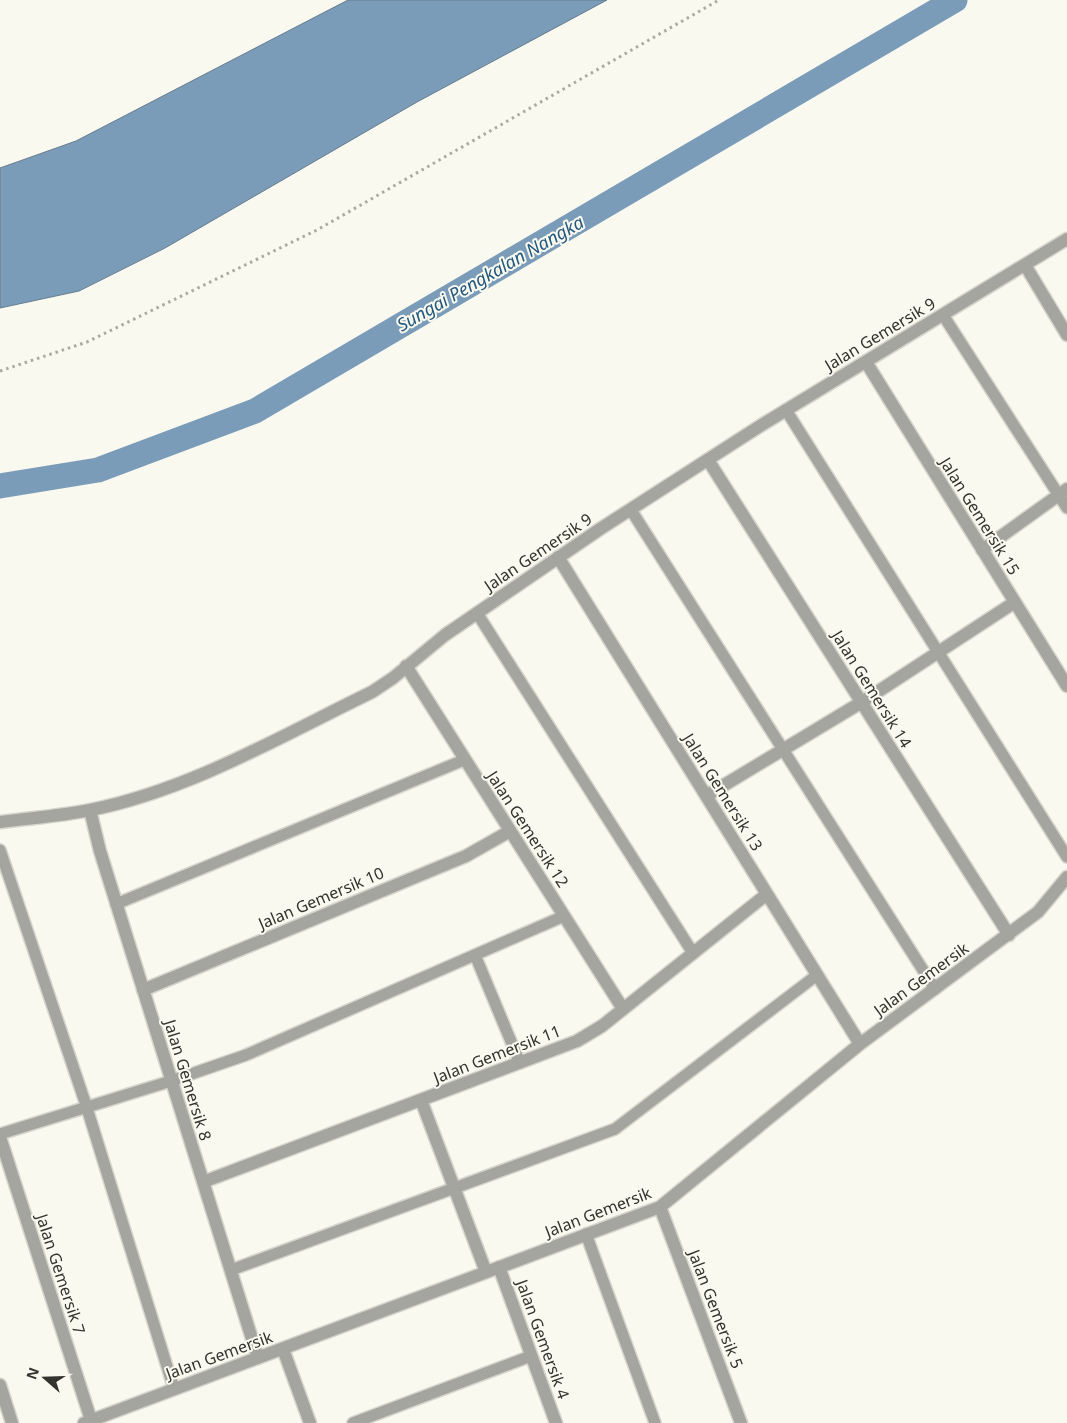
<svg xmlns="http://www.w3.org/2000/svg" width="1067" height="1423" font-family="'Noto Sans',sans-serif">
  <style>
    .water { fill: #7b9cb9; stroke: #657c8f }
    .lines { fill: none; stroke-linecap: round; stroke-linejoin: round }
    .canal { stroke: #7b9cb9; stroke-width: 25 }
    .service-casing { stroke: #d5d5cc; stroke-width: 14 }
    .minor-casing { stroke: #d5d5cc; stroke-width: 15 }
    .path { stroke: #aaaaa2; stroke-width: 3; stroke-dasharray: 2.5 4; stroke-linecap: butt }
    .service { stroke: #a5a5a0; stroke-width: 11 }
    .minor { stroke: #a5a5a0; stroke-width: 12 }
    .labels { text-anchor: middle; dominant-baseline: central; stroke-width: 4; stroke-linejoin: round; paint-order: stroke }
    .street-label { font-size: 16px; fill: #32322e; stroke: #f9f9ef }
    .water-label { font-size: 18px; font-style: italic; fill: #23587f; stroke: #f9f9ef }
  </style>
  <rect width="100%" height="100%" fill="#f9f9ef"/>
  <path class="water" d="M348,0H607L417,102L165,248L79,291L0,308V168L76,141Z"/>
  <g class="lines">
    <path class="canal" d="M0,486L98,470L255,411L955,0"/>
    <g class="service-casing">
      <path id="service" d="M943,315L1067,508
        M786,410L1067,857
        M631,510L935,989
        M477,613L693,953
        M0,850L86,1105L174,1389
        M116,904L464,760
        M475,955L520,1063
        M0,1134L171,1081L246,1055L564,916
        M586,1234L655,1423
        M231,1270L615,1129L817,975
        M353,1423L531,1356"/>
    </g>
    <g class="minor-casing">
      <path id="minor" d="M1025,265L1067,335
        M866,362L1067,686
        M708,460L1009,935
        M982,550L1067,489
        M558,557L860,1044
        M406,666L623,1009
        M706,796L862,702L1015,602
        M90,810L100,851L258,1358
        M0,822C30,818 61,816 90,810C190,790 281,736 372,692L393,678L445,635L600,529L760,426L1067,239
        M143,990L466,856L510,831
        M421,1100L486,1272
        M0,1137L91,1420
        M203,1182L577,1041L602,1026L767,894
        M660,1207L741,1423
        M499,1267L556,1423
        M283,1349L310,1423
        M0,1385L12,1423
        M84,1423L660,1207L860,1044L1038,912L1067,877"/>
    </g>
    <path class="path" d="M0,371L87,342L317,230L719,0"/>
    <use href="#service" class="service"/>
    <use href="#minor" class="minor"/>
  </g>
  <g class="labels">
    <g class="street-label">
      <text transform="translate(880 334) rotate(-31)">Jalan Gemersik 9</text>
      <text transform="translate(980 516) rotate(58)">Jalan Gemersik 15</text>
      <text transform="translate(538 552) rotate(-34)">Jalan Gemersik 9</text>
      <text transform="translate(872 689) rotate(58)">Jalan Gemersik 14</text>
      <text transform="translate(723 792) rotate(58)">Jalan Gemersik 13</text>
      <text transform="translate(528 829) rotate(57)">Jalan Gemersik 12</text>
      <text transform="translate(321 898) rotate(-23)">Jalan Gemersik 10</text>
      <text transform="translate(921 979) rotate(-36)">Jalan Gemersik</text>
      <text transform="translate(497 1054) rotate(-21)">Jalan Gemersik 11</text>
      <text transform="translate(188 1080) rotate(73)">Jalan Gemersik 8</text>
      <text transform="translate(598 1212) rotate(-21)">Jalan Gemersik</text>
      <text transform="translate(61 1274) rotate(72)">Jalan Gemersik 7</text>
      <text transform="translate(716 1309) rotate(69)">Jalan Gemersik 5</text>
      <text transform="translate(543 1339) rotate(70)">Jalan Gemersik 4</text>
      <text transform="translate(219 1355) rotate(-20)">Jalan Gemersik</text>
    </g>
    <g class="water-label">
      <text transform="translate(490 273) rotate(-30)">Sungai Pengkalan Nangka</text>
    </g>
  </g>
  <g transform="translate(45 1378) rotate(290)" stroke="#f9f9ef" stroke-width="4" paint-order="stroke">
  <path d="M0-4L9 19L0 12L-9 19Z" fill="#32322e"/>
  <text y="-8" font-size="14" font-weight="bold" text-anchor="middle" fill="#32322e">N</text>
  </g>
</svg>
